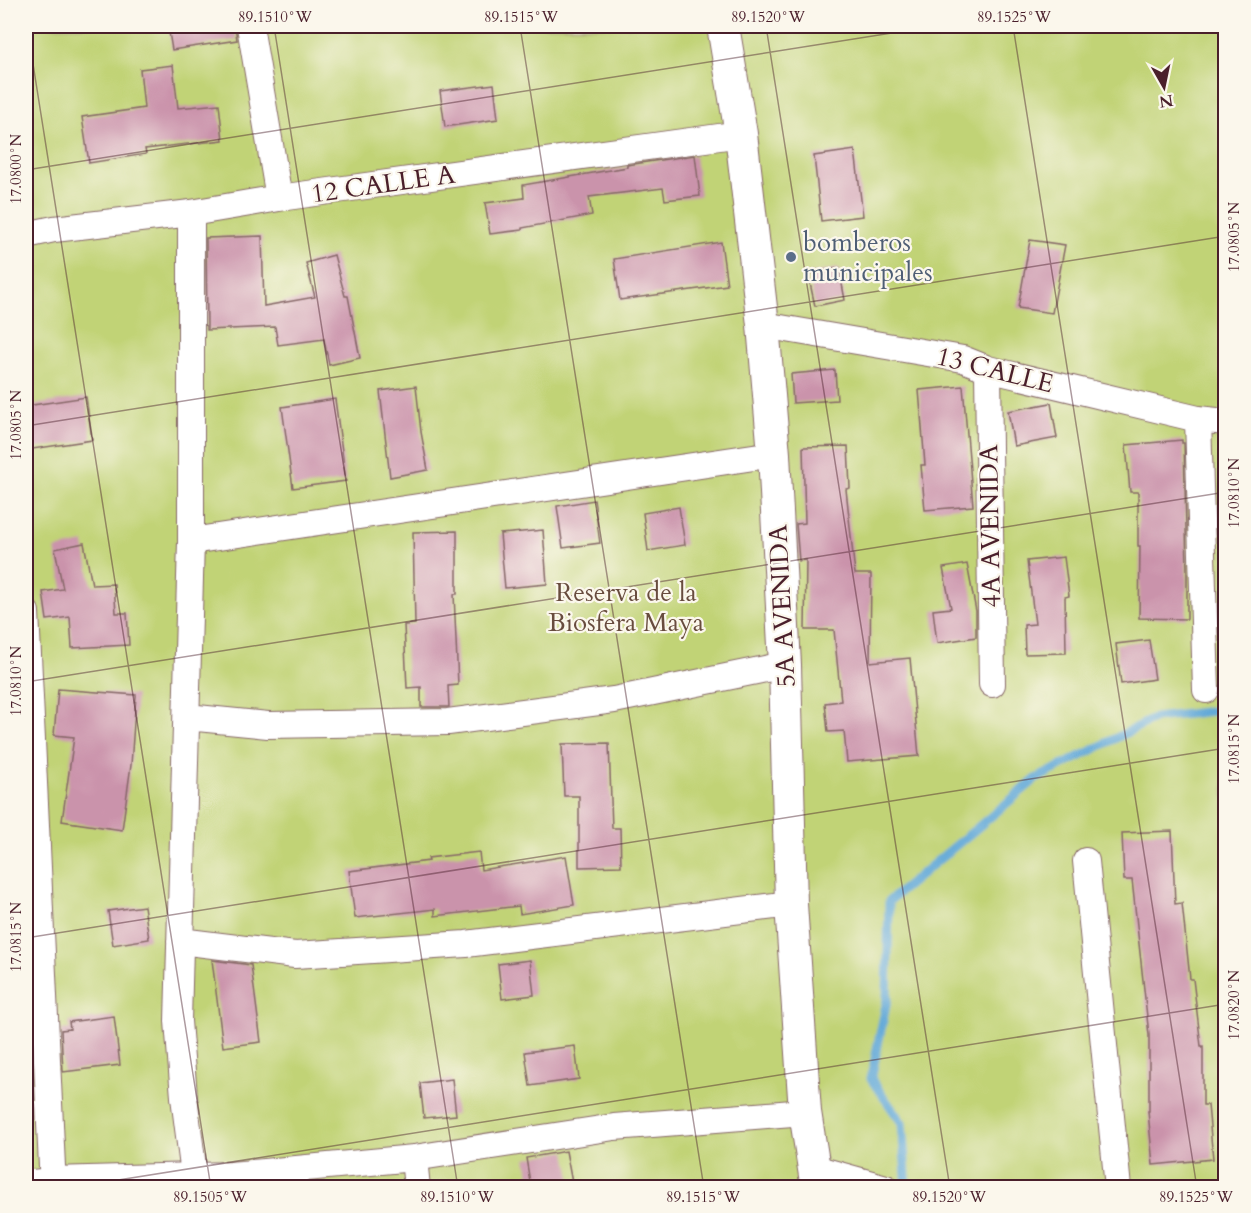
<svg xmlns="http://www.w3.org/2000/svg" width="1251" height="1213" font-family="Cardo,serif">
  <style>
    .green { fill: #c1d376; stroke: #867950; stroke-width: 1.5 }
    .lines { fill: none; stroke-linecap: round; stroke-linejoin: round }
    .stream { stroke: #62a9d8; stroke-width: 9 }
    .building { fill: #ca93ab }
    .minor-casing { stroke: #866767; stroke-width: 28 }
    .tertiary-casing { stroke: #866767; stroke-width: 34 }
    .minor { stroke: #fff; stroke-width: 26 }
    .tertiary { stroke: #fff; stroke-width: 32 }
    .ticks { fill: none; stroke: #4a1f2b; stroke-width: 1.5; stroke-opacity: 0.45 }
    .service-dot { fill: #5c6f8a; stroke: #fbf7ec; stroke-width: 2 }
    .labels { text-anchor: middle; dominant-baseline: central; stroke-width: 4.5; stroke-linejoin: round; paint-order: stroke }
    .street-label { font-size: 26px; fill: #4a1f2b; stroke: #fbf7ec }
    .service-label { font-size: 26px; fill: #4e5e75; stroke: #fbf7ec; text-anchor: start }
    .park-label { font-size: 26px; fill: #684c3e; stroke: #fbf7ec }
    .neatline { fill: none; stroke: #4a1f2b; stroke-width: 2 }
    .ticks-label { font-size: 15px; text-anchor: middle; fill: #4a1f2b }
  </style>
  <rect width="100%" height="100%" fill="#fbf7ec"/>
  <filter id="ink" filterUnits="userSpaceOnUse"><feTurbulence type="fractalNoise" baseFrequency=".0167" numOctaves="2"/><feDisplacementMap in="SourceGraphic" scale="12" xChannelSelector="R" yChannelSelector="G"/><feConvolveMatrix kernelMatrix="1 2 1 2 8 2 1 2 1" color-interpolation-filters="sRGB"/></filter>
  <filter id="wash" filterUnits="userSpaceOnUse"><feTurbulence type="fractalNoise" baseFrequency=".008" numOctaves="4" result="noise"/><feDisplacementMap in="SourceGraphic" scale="24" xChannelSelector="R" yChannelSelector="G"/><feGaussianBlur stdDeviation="1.35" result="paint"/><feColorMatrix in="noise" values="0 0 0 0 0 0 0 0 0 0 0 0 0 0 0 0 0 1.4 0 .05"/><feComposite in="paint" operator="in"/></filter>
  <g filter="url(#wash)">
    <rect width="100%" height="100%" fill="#f4ecd6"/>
    <path class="green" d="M26,26H1225V1187H26Z"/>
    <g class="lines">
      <path class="stream" d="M907,1188L902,1123L871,1079L887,1000L889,901L1036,779L1155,718L1221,710L1226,706"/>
    </g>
    <g id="blocks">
      <path class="building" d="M168,26H235L237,40L172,50Z
        M173,65L178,108L219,104L223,140L145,149L146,154L89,163L82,117L144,108L140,69Z
        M494,84L498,119L445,127L440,91Z
        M855,150L863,216L821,221L814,156Z
        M695,155L700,196L665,200L663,188L589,197L592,215L522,228V230L490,234L485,203L524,198L523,185L627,167V165Z
        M262,236L264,306L315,297L306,263L334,255L345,296H348L360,358L329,365L324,339L278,345L275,327L207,330L206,238Z
        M1030,240L1065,245L1052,313L1018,308Z
        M721,242L727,285L620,300L614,259Z
        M839,268L845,300L815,306L808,274Z
        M835,370L837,400L793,403L791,374Z
        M416,386L421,432L428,470L390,477L380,391Z
        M963,386L973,506L925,510L921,465H925L919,390Z
        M86,397L92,440L26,450V406Z
        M335,399L346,481L293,488L282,407Z
        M1051,403L1057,438L1014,446L1008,411Z
        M1182,440V443H1184L1187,571V619L1139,618L1140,546H1138V492H1130L1126,445Z
        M848,446L850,488L846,489L855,574H871L870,662L910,658L919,756L847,762L844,731L828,732L825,703L841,701L834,630H805L806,560L799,561L796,524L805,523L803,447Z
        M594,500L600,543L563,548L557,506Z
        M679,507L685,545L648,551L643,513Z
        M543,530L547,584L505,588L500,534Z
        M457,531V594H454L458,685L448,686L449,707H421V687L407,688L404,625L415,624L413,532Z
        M84,543L92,585L114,584L116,613H127L129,645L72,648L70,617L47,620L43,592L63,589L55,549Z
        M1064,557L1069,596L1065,597L1066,653L1025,654L1024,625L1035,624L1027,561Z
        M967,564L976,611V637L937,643L933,610L951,608L943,568Z
        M1149,640L1155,679L1121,684L1116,644Z
        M58,689L136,695L131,765L122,830L62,821L74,737L54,735Z
        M609,743L612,828H620L621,866L579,867V796H564L562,744Z
        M1172,831L1175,904L1182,903L1190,979H1193L1201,1046H1203V1105H1208L1213,1159L1153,1165L1148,1111H1149V1035L1132,880H1124L1122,833Z
        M479,852L481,870L566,856L574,905L520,914L519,906L435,916V909L355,918L349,871L429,861L428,858Z
        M144,906L149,939L113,945L108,911Z
        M212,960L251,965L261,1042L223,1047Z
        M530,960L534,995L502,999L498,964Z
        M114,1016L120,1065L63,1072L61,1030L70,1029L69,1022Z
        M575,1046L579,1079L530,1086L525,1052Z
        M452,1079L456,1115L424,1118L420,1083Z
        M566,1151L573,1188H531L526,1158Z"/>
    </g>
  </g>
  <g filter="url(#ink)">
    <use href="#blocks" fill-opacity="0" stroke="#866767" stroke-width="1.5"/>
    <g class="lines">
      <g class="minor-casing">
        <path id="minor" d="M250,26L279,198
          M191,213V541L178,1021L184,1097L194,1175
          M26,235L54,229L191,213L279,198L741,134
          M763,325L963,359L988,369L1198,419L1226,422
          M988,369L992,684
          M1198,419L1206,690
          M191,541L774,454
          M26,612L53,1188
          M187,717L268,725L448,722L614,700L785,665
          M1086,861L1118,1188
          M180,941L295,955L466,944L791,904
          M414,1158L417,1188
          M814,1168L886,1188
          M26,1184L53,1180L231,1175L414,1158L614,1127L805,1112"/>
      </g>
      <g class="tertiary-casing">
        <path id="tertiary" d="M723,26L741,134L763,325L774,454L785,665L791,904L805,1112L817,1188"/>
      </g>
      <use href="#minor" class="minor"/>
      <use href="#tertiary" class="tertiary"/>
    </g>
  </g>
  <path class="ticks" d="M27,26L211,1188M274,26L458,1188M520,26L704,1188M766,26L950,1188M1013,26L1197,1188M26,170L936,26M26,426L1226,236M26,682L1226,492M26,938L1226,748M68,1188L1226,1004"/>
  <circle class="service-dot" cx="791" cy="257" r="6"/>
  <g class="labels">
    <g class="street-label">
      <text transform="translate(383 184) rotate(-8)">12 CALLE A</text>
      <text transform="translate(995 370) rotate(14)">13 CALLE</text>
      <text transform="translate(990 526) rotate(-91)">4A AVENIDA</text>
      <text transform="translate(782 606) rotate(-93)">5A AVENIDA</text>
    </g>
    <g class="service-label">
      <text x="803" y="242">bomberos<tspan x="803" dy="30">municipales</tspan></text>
    </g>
    <g class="park-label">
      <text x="626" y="592">Reserva de la<tspan x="626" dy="30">Biosfera Maya</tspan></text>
    </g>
  </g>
  <rect width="1251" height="1213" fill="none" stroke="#fbf7ec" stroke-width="66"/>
  <g transform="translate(1164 87) rotate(171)" stroke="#fbf7ec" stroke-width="4.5" paint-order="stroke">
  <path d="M0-4.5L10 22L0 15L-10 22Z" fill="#4a1f2b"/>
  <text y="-9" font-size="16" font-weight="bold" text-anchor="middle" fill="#4a1f2b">N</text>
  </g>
  <rect x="33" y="33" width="1185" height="1147" class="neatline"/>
  <g class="ticks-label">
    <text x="275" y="22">89.1510°W</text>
    <text x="521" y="22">89.1515°W</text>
    <text x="768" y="22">89.1520°W</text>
    <text x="1014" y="22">89.1525°W</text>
    <text transform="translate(16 169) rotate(-90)" y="5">17.0800°N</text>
    <text transform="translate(1234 237) rotate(-90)" y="5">17.0805°N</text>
    <text transform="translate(16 425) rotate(-90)" y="5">17.0805°N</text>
    <text transform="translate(1234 493) rotate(-90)" y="5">17.0810°N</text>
    <text transform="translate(16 681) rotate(-90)" y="5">17.0810°N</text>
    <text transform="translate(1234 749) rotate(-90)" y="5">17.0815°N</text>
    <text transform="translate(16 937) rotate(-90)" y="5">17.0815°N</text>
    <text transform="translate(1234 1005) rotate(-90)" y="5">17.0820°N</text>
    <text x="210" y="1202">89.1505°W</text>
    <text x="457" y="1202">89.1510°W</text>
    <text x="703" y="1202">89.1515°W</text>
    <text x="949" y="1202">89.1520°W</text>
    <text x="1196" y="1202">89.1525°W</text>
  </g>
</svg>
